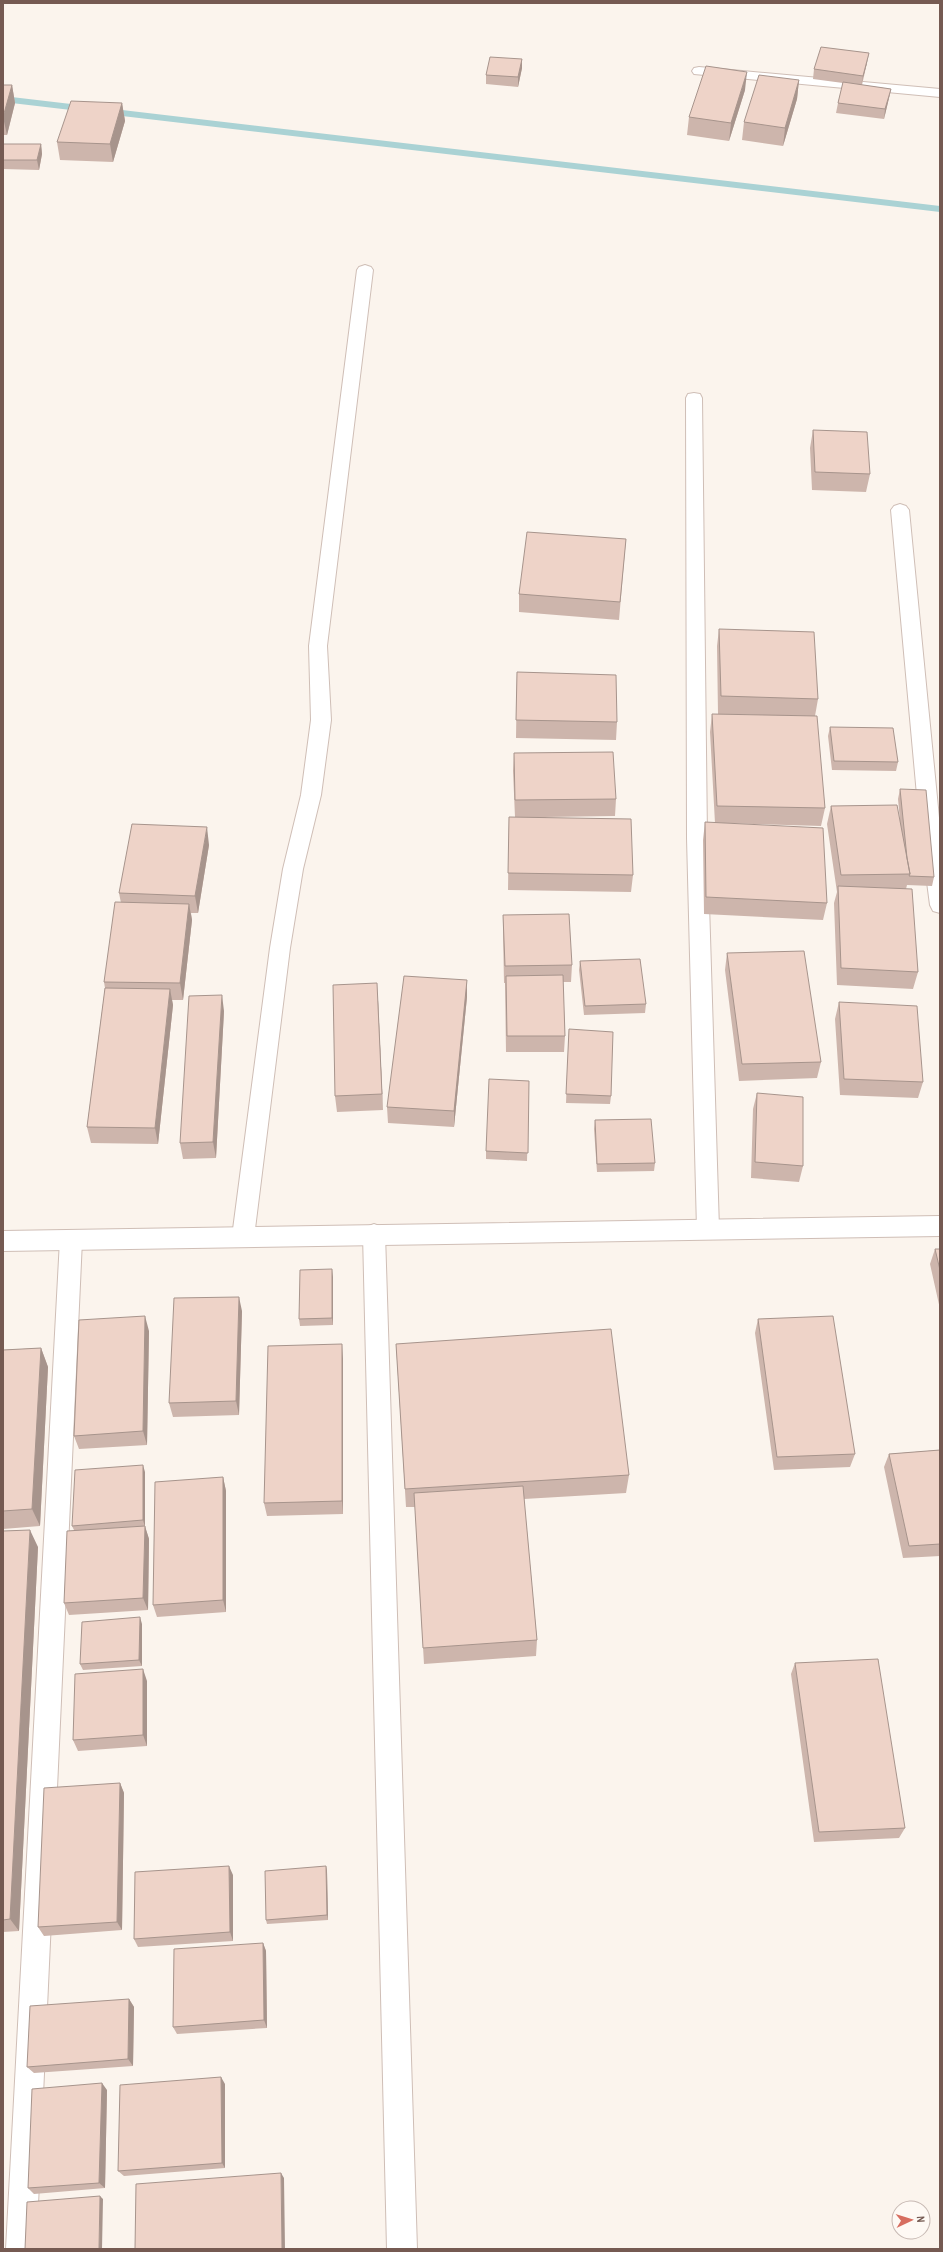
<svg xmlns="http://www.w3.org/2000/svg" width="943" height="2252" font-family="'Archivo Narrow',sans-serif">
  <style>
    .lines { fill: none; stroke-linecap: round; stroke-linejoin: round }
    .stream { fill: #aad2d4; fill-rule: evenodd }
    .minor-casing { stroke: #cfbeb6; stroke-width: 2 }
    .tertiary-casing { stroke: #cfbeb6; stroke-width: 2 }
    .minor { fill: #fff; fill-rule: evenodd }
    .tertiary { fill: #fff; fill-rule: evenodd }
    .wall { fill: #cdb5ac }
    .shaded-wall { fill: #a7948c }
    .building { fill: #eed3c8; stroke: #a7948c }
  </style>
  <rect width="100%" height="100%" fill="#fbf4ed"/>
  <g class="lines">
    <path class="stream" d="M3,96L940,206V212L3,102Z"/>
    <g class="minor-casing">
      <path id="minor" d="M699,67L940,89V97L694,74L692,71L694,68Z
        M365,265L371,267L373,270L327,646L331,720L321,795L303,869L290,948L254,1237L251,1244L243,1247L235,1244L232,1237L270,948L283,869L301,795L311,720L309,646L357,270L359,267Z
        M694,393L700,394L702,398L707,838L719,1229L716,1236L708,1239L700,1236L697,1229L687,838L686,398L688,394Z
        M900,504L906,506L909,510L940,828V913L933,911L930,905L920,828L891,510L894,506Z
        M374,1224L382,1227L385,1234L417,2249H387L363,1234L366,1227Z
        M71,1230L79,1233L82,1240L36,2249H6L60,1240L63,1233Z"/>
    </g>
    <g class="tertiary-casing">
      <path id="tertiary" d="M940,1216V1236L3,1251V1231Z"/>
    </g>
    <use href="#minor" class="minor"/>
    <use href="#tertiary" class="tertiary"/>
  </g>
  <path class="wall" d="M522,59V68L518,87L486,84V75Z
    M867,63L862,85L891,89L889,98L884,119L836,113L838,103L843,83L813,79L814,69Z
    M799,80L797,99L783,146L742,140L744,122Z
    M3,85H12L15,103L7,135H3Z
    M745,90L729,141L687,135L689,117Z
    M122,103L125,121L113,162L60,160L57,142Z
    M3,144H41L42,154L39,170L3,169Z
    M813,430L870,474L866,492L812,490L810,448Z
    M626,539L619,620L519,612V594Z
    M719,629L818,699L815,716L825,808L821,826L717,823L827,903L823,920L704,914L703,840L705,822L715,823L710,732L712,714L756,715L718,714L717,646Z
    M517,672L617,722L616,740L516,738Z
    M830,727L898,762L896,771L832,770L828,736Z
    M514,753L616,799L615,816L545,817L633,875L631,892L508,890L509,817H515L513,771Z
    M900,789L934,877L932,886L907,885L906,889L918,972L913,989L837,985L834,903L837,892L827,824L831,806L900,821L898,799Z
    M209,845L198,913H191L192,920L183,1000H172L173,1005L158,1144L91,1143L87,1127L105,988L104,982L121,903L119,893Z
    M503,915L572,965L571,982H563L565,1036L564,1052H506L505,983H504L503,932Z
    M727,953L821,1062L817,1078L739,1081L725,970Z
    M580,961L646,1004L645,1013L584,1015L579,970Z
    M467,980V997L454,1127L388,1123L387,1107Z
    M378,1000L383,1110L337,1112L335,1096Z
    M839,1002L923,1082L918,1098L840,1095L835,1019Z
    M224,1011L216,1158L183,1159L180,1143Z
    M569,1029L611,1096L610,1104L566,1103Z
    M529,1081L527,1161L486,1159V1151Z
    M757,1093L803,1166L799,1182L751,1178L753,1109Z
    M595,1120L655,1163L654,1171L597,1172L594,1129Z
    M935,1249H940V1309L930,1264Z
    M333,1277V1325L300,1326L299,1319Z
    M242,1311L239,1415L173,1417L169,1403Z
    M758,1319L855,1454L850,1467L774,1470L755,1333Z
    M149,1331L147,1445L79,1449L74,1436Z
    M396,1344L629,1475L626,1493L524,1499L537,1640L536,1656L424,1664L415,1507H406Z
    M41,1348L48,1367L40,1526L3,1529V1350Z
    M343,1359V1514L267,1516L264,1503Z
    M940,1450V1556L903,1558L884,1467L889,1454Z
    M145,1472V1527L149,1539L148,1610L69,1615L64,1603L74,1530L72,1526Z
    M223,1477L226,1491V1612L157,1617L153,1605Z
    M3,1531L38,1547L19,1931L3,1932Z
    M142,1624V1666L83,1670L80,1664Z
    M795,1663L905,1828L899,1838L814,1842L791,1674Z
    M147,1681V1746L78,1751L73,1740Z
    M120,1783L124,1793L122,1930L44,1936L38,1927Z
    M326,1866L327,1871L328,1920L267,1924L266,1920Z
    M233,1875V1941L138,1947L134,1939Z
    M263,1943L266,1951L267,2028L177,2034L173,2027Z
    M129,1999L134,2007L133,2066L34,2073L27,2067Z
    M225,2084V2168L124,2176L118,2171Z
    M107,2090L105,2188L34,2194L28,2188Z"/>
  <path class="shaded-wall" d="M869,53L867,63L861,85L863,76Z
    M522,59V68L518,87V77Z
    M747,72L745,90L729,141L731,123Z
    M799,80L797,99L783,146L785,128Z
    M12,85L15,103L7,135L3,117Z
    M891,89L889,98L884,119L885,109Z
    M122,103L125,121L113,162L110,144Z
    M41,144L42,154L39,170L37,160Z
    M207,827L209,845L198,913L195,896Z
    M189,904L192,920L183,1000L180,983Z
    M467,980V997L454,1127V1111Z
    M377,983L378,1000L383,1110L382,1094Z
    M170,989L173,1005L158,1144L155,1128Z
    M222,995L224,1011L216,1158L213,1142Z
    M332,1269L333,1277V1325L332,1318Z
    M239,1297L242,1311L239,1415L236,1401Z
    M145,1316L149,1331L147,1445L143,1431Z
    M342,1344L343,1359V1514L342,1501Z
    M41,1348L48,1367L40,1526L32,1509Z
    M143,1465L145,1472V1527L143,1520Z
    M223,1477L226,1491V1612L223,1600Z
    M145,1526L149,1539L148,1610L143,1598Z
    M30,1530L38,1547L19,1931L10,1919Z
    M140,1617L142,1624V1666L139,1660Z
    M143,1669L147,1681V1746L143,1735Z
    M120,1783L124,1793L122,1930L117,1922Z
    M229,1866L233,1875V1941L230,1932Z
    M326,1866L327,1871L328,1920L327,1915Z
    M263,1943L266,1951L267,2028L264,2020Z
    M129,1999L134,2007L133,2066L128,2059Z
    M221,2077L225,2084V2168L222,2163Z
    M102,2083L107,2090L105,2188L99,2183Z
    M281,2173L284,2178L285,2249H282Z
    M100,2196L103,2199L102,2249H99Z"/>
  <path class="building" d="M821,47L869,53L863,76L814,69Z
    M490,57L522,59L518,77L486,75Z
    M706,66L747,72L731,123L689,117Z
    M759,75L799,80L785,128L744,122Z
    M843,82L891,89L885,109L838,103Z
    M3,85H12L3,117Z
    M71,101L122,103L110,144L57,142Z
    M3,144H41L37,160H3Z
    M813,430L867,432L870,474L815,472Z
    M527,532L626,539L620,602L519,594Z
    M719,629L814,632L818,699L721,696Z
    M517,672L616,675L617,722L516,720Z
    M712,714L817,716L825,808L717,806Z
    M830,727L893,728L898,762L834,761Z
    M613,752L616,799L515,800L514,753Z
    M900,789L926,790L934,877L909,876L910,874L907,858Z
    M897,805L910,874L841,875L831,806Z
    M509,817L631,819L633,875L508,873Z
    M705,822L823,828L827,903L706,897Z
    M132,824L207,827L195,896L119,893Z
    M838,886L912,889L918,972L841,968Z
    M115,902L189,904L180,983L104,982Z
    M569,914L572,965L505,966L503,915Z
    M804,951L821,1062L742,1064L727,953Z
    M640,959L646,1004L585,1006L580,961Z
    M563,975L565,1036H507L506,976Z
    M404,976L467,980L454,1111L387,1107Z
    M377,983L382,1094L335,1096L333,985Z
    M105,988L170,989L155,1128L87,1127Z
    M222,995L213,1142L180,1143L189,996Z
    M839,1002L917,1006L923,1082L844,1079Z
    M569,1029L613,1032L611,1096L566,1094Z
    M489,1079L529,1081L528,1153L486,1151Z
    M757,1093L803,1097V1166L755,1162Z
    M651,1119L655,1163L597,1164L595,1120Z
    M935,1249H940V1270Z
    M332,1269V1318L299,1319L300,1270Z
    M239,1297L236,1401L169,1403L174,1298Z
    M145,1316L143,1431L74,1436L79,1320Z
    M833,1316L855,1454L777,1457L758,1319Z
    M611,1329L629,1475L405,1489L396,1344Z
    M342,1344V1501L264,1503L268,1346Z
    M41,1348L32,1509L3,1511V1350Z
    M940,1450V1544L909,1546L889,1454Z
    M143,1465V1520L72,1526L75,1470Z
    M223,1477V1600L153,1605L155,1482Z
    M523,1486L537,1640L423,1648L414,1493Z
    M145,1526L143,1598L64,1603L67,1531Z
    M30,1530L10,1919L3,1920V1531Z
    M140,1617L139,1660L80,1664L82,1622Z
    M878,1659L905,1828L819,1832L795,1663Z
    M143,1669V1735L73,1740L75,1674Z
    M120,1783L117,1922L38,1927L44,1788Z
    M229,1866L230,1932L134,1939L135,1872Z
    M326,1866L327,1915L266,1920L265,1871Z
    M263,1943L264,2020L173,2027L174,1949Z
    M129,1999L128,2059L27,2067L30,2006Z
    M221,2077L222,2163L118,2171L120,2085Z
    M102,2083L99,2183L28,2188L32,2089Z
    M281,2173L282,2249H135L136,2184Z
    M100,2196L99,2249H25L27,2202Z"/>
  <rect width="943" height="2252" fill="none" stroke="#755a52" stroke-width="8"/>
  <g transform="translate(911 2220) rotate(86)"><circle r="19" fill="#fef9f4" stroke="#c7b9b3"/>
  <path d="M0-3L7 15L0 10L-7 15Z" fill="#d76e60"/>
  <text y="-6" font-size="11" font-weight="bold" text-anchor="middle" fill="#755a52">N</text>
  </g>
</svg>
